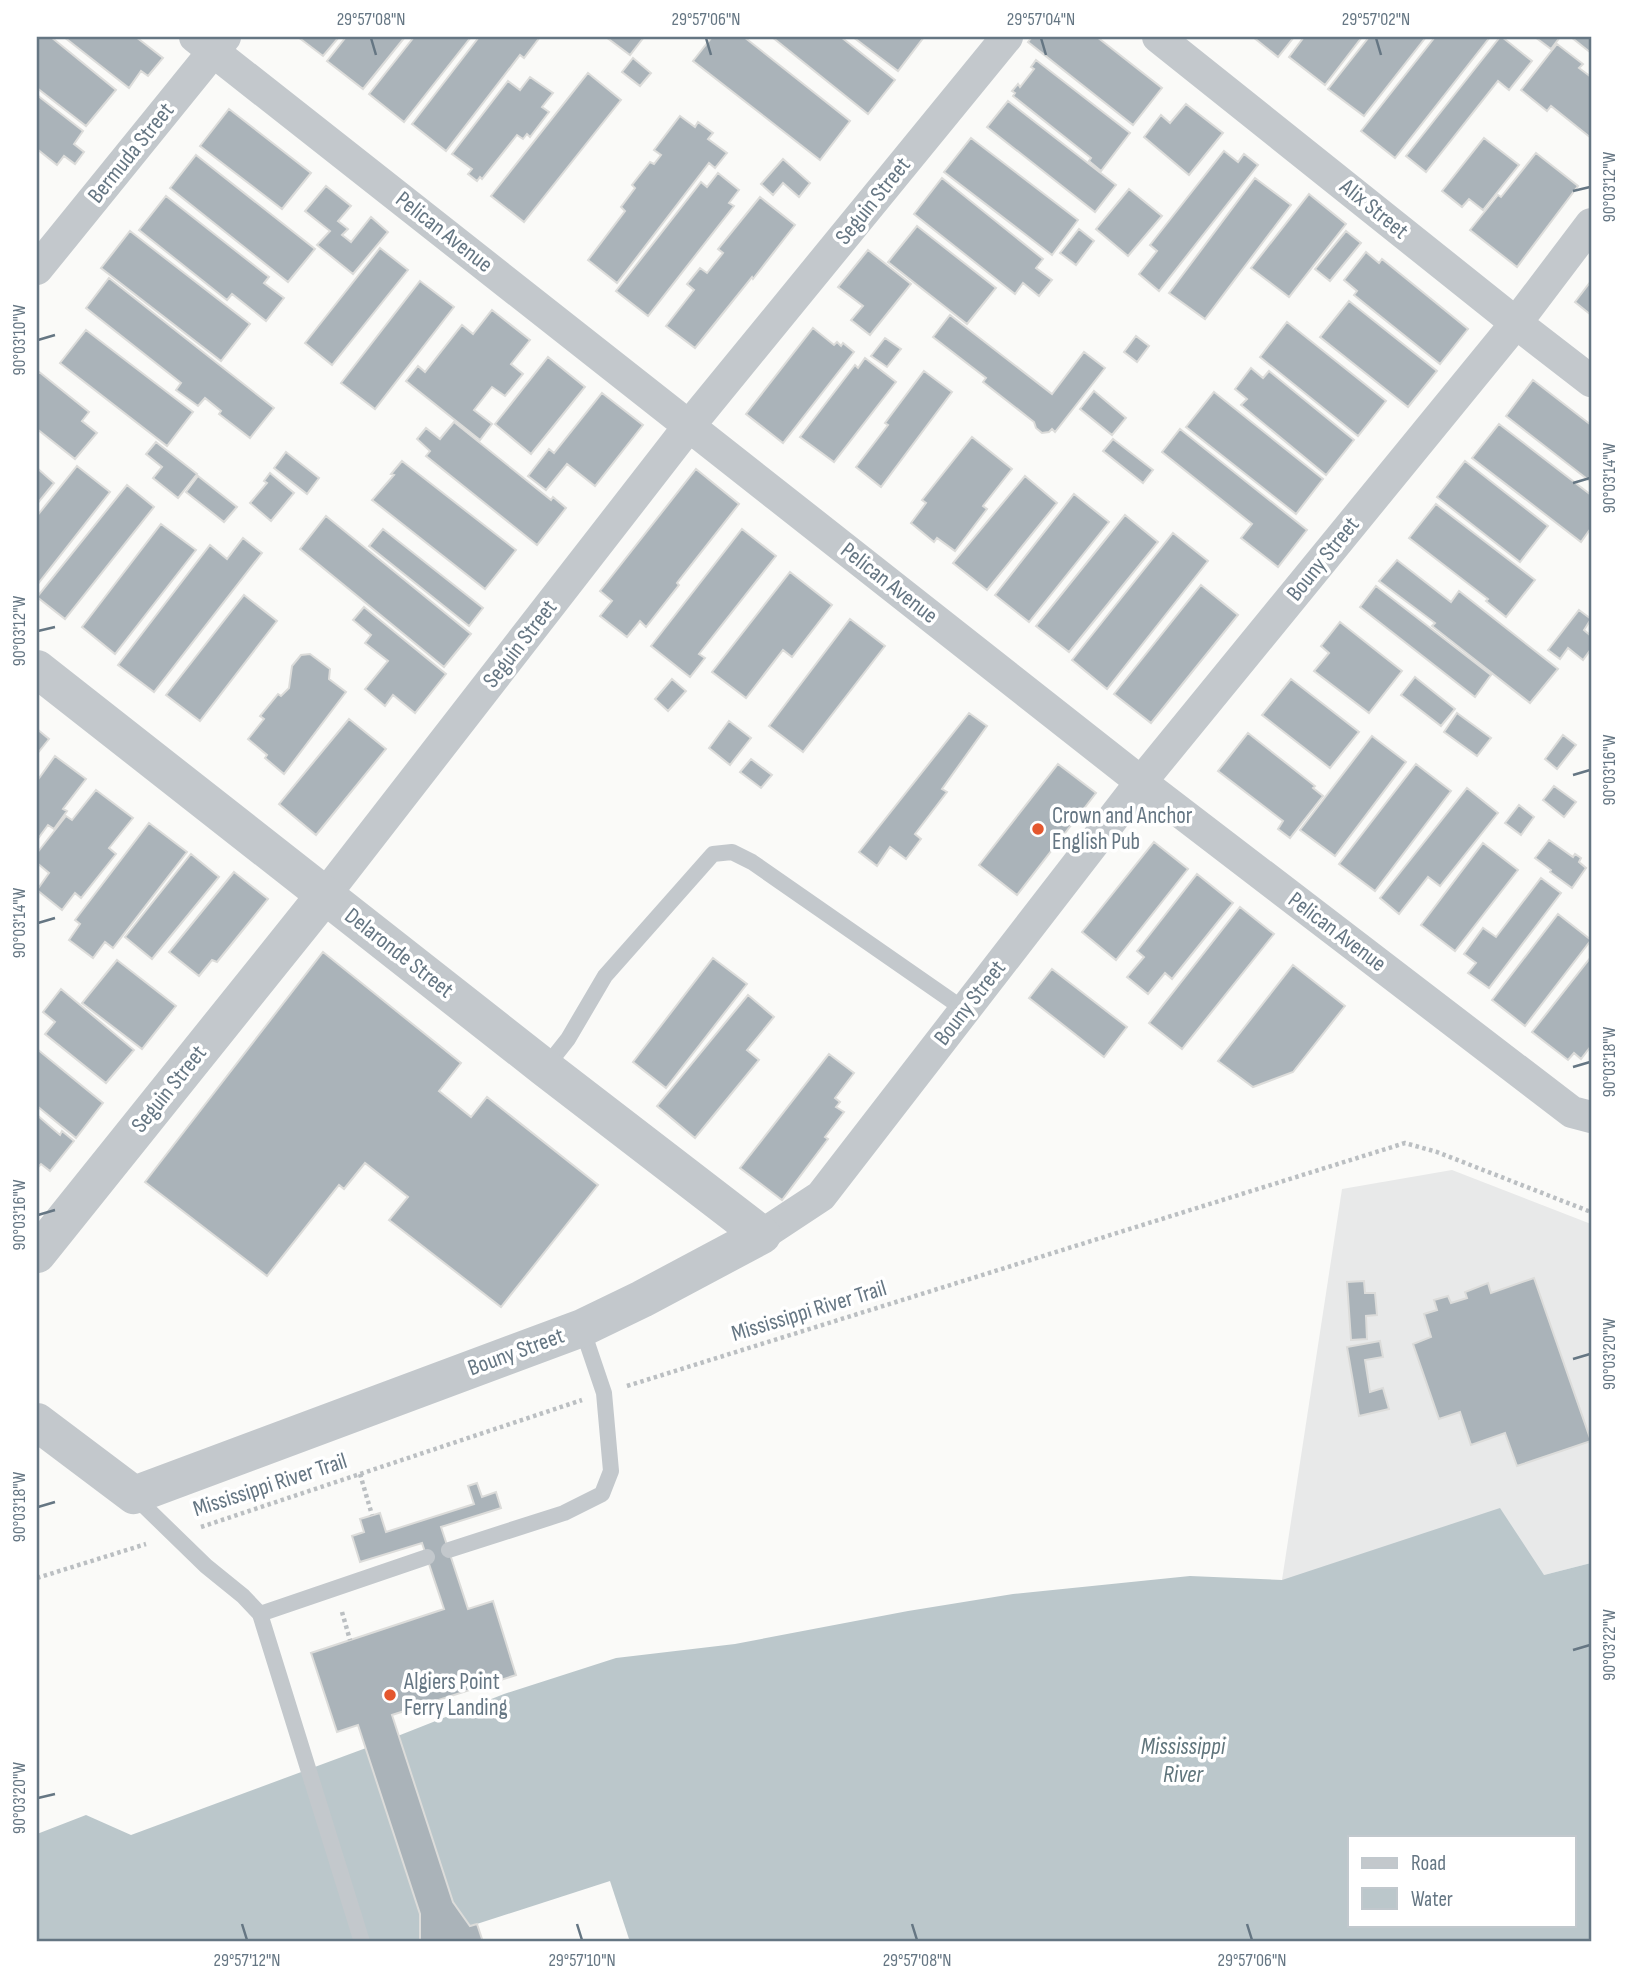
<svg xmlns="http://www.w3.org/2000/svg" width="1628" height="1979" font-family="'Sofia Sans Condensed',sans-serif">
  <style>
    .built { fill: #e8e9e9 }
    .water { fill: #bbc7cb; fill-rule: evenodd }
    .pier { fill: #fafaf8 }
    .building { fill: #aab3b9; stroke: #dcdcda; stroke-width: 2 }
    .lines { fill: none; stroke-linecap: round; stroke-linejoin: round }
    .path { stroke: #bbbfc2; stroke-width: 4.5; stroke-dasharray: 3.5 3.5; stroke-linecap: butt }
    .service { stroke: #c3c8cc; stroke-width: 16 }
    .minor { stroke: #c3c8cc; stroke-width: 32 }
    .tertiary { stroke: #c3c8cc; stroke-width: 38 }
    .ticks { fill: none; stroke: #657683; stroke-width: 2.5 }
    .poi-dot { fill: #e4572e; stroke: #fff; stroke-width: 2.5 }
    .labels { text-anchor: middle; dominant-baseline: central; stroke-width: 7; stroke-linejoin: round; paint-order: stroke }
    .street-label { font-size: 23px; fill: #657683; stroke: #fff }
    .poi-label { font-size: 23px; fill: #657683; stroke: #fff; text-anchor: start }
    .water-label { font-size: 24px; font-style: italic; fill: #60757c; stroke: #fff }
    .neatline { fill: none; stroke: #657683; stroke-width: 2.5 }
    .ticks-label { font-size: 18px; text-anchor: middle; fill: #657683 }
  </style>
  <rect width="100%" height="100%" fill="#fafaf8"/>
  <path class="built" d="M1452,1170L1591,1224V1563L1544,1575L1282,1580L1342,1189Z"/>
  <path class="water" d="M1500,1508L1544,1575L1591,1563V1942H37V1834L86,1815L131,1835L385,1741L504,1694L616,1658L735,1644L908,1611L1013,1594L1190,1576L1282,1580ZM1350,1837H1574V1925H1350Z"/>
  <path class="pier" d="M610,1881L630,1942H421Z"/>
  <path class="building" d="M37,37H51L116,90L86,126L37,88Z
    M64,37H136L163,58L148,76L141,71L129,88Z
    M298,37H339L323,56Z
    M346,37H405L363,89L327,61Z
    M414,37H471L404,122L369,94Z
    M479,37H540L524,58L520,55L446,151L412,124Z
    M606,37H644L630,55Z
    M712,37H744L850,121L820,160L693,61Z
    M772,37H841L895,80L868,114Z
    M853,37H924L898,71Z
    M1032,37H1097L1162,88L1133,125L1028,42Z
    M1253,37H1294L1278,57Z
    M1304,37H1362L1325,85L1289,57Z
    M1369,37H1426L1364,116L1328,89Z
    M1435,37H1490L1395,158L1361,131Z
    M1500,37H1502L1532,61L1509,90L1498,81L1426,172L1406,156Z
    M1535,37H1560L1551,49Z
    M1571,37H1591V53Z
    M1557,44L1583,64L1579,68L1591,77V138L1551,106L1547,111L1521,90Z
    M633,58L651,73L640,86L622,72Z
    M1036,60L1130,133L1101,171L1089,161L1091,158L1013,96L1015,93L1012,91L1018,84L1020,87L1034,69L1031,67Z
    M588,73L621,100L524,222L491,196Z
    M530,77L553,93L542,107L549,112L530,137L527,134L523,139L517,135L482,179L480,177L477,181L468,174L472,169L452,154L508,81L520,90Z
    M37,95L83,131L74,144L84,152L75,164L64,156L57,165L37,149Z
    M1008,101L1116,185L1095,212L987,127Z
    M1186,104L1223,133L1189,175L1144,137L1161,115L1170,123Z
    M229,109L311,173L282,209L200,146Z
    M680,116L695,127L698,122L713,133L708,139L727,153L715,168L709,163L617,283L588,260L625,211L621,207L635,188L632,185L650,162L654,164L661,155L654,150Z
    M971,138L1078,220L1052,255L944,172Z
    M1484,138L1519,165L1483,210L1469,199L1462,207L1442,191Z
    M1224,151L1238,162L1244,154L1258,165L1159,291L1139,274L1157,251L1150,245Z
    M1536,153L1578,186L1517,267L1470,230L1498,195L1501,197Z
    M196,155L315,249L288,282L170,188Z
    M783,159L810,183L799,197L783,183L773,195L761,184Z
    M718,173L739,190L729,203L734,206L648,316L616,291L701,182L707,187Z
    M942,178L1043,259L1036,268L1052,280L1039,296L1023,283L1015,294L914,214Z
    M1255,178L1291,205L1205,319L1169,293Z
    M326,186L351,206L338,221L348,229L342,235L351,242L371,217L388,232L353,274L317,245L330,231L305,211Z
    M1129,189L1162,216L1128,256L1096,229Z
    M1309,194L1346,224L1289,297L1251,268Z
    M166,196L269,277L264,283L284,298L266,321L232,294L227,300L139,230Z
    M760,197L795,225L753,279L752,277L695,348L666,326L694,290L687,284L700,268L707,273L723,253L718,249Z
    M917,226L996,288L967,324L888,262Z
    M1079,229L1094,241L1076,265L1060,253Z
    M130,231L250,324L221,361L101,268Z
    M1346,231L1361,243L1330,281L1315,269Z
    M380,248L408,270L332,365L305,343Z
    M868,250L911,284L870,335L851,320L863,306L838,287Z
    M1366,252L1379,263L1382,259L1468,329L1440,364L1354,295L1357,291L1344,280Z
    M109,278L274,408L250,438L219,414L221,411L205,398L198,406L176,390L181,383L86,308Z
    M420,281L454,307L375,409L341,383Z
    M1591,281V315L1575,302Z
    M1349,301L1437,371L1408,407L1320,337Z
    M492,310L530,340L511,364L523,374L505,396L492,387L474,410L492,424L480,440L406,381L418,366L425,372L462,325L473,334Z
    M950,315L1052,394L1084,352L1105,368L1055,432L1052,429L1049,432L1042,433L1036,428L1034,422L983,382L986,378L933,337Z
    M1287,322L1386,401L1358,436L1260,357Z
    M813,328L834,345L837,342L841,346L843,343L854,352L783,443L746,414Z
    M86,330L193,412L167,446L60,363Z
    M1136,336L1149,346L1137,362L1124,352Z
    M885,338L901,349L887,367L871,356Z
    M548,357L585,387L531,454L495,424Z
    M865,358L896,382L834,462L800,437L855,365L858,368Z
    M1251,368L1263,378L1269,371L1354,440L1326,475L1241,405L1247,399L1235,389Z
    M38,371L89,412L82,421L97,433L75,459L37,429Z
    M924,371L952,392L881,487L856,467L888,425L885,423Z
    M1533,380L1591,425V482L1506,416Z
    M1094,391L1126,418L1112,435L1080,409Z
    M1214,392L1323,479L1296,514L1186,427Z
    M602,393L643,425L595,486L567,464L546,490L528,476L549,449L554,453Z
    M454,422L551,500L553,497L566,508L537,545L426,456L430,451L417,439L426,428L440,439Z
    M1499,424L1591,495V528L1581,542L1472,458Z
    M1180,429L1307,530L1278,567L1241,538L1252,524L1162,452Z
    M972,437L1012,469L983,506L987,509L955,551L937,538L934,542L911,523L926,503L922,500Z
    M1113,439L1153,470L1143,483L1103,451Z
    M156,442L197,474L178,498L153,478L162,467L146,454Z
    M286,452L319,478L307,494L274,468Z
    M402,461L516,550L485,589L372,500L394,475L391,474Z
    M1465,461L1548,526L1520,562L1437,497Z
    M77,466L110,492L37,585V516Z
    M37,468L54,483L37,504Z
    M696,469L739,504L677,583L679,585L646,627L640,621L627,637L600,616L612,601L600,591Z
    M270,473L294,493L271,521L250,503L267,483L264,481Z
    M198,476L237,507L224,522L186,492Z
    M1025,476L1057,503L987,590L953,563Z
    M127,485L154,507L65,619L37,597Z
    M1074,494L1109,522L1029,622L995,595Z
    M1436,504L1535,580L1506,617L1486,601L1488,599L1409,538Z
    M1125,515L1158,542L1069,652L1036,626Z
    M326,516L471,634L444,667L300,549Z
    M161,524L196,550L115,654L82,627Z
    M383,529L483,608L469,626L369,546Z
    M742,529L776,556L699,654L705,658L690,677L651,646Z
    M1173,533L1208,561L1107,689L1072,660Z
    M243,538L262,553L154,692L118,665L210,545L227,559Z
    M1397,560L1451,602L1459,591L1558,669L1530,703L1432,626L1435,623L1379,581Z
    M790,572L832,605L792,657L783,650L746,698L712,672Z
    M1201,585L1238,615L1151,723L1114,694Z
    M1376,586L1491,675L1475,697L1360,607Z
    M244,595L277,621L200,721L166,695Z
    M364,607L446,674L415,713L393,695L385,706L365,689L388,661L365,643L371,635L353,620Z
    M1579,610L1591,619L1584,630L1591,636V649L1583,660L1568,648L1560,659L1548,650Z
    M850,619L885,646L803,752L769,726Z
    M1340,622L1402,671L1369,713L1314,671L1329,653L1321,646Z
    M310,654L330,669L329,679L346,692L284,774L265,758L267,755L248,739L264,719L260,716L278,694L281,696L289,688L292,666L301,655Z
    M1415,677L1455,709L1441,726L1401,695Z
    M672,679L686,691L668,711L655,699Z
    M1291,679L1359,732L1330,768L1262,715Z
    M969,713L987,726L942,789L947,792L915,834L921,839L906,859L890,847L877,866L859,852Z
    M1457,713L1491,738L1477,756L1444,732Z
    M349,719L386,749L316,835L279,804Z
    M729,721L751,738L730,765L709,748Z
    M37,729L49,739L37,754Z
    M1248,733L1315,786L1313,788L1323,796L1290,838L1278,829L1283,821L1218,771Z
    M1563,735L1576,745L1557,769L1545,759Z
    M1372,736L1406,762L1335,856L1300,830Z
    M55,756L86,779L63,809L67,811L54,829L48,825L37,840V781Z
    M751,759L772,775L761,788L740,772Z
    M1058,764L1096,793L1017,895L979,865Z
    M1416,764L1451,791L1375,891L1339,864Z
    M1554,786L1576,802L1564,817L1543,800Z
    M1467,788L1498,813L1440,886L1428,877L1399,914L1380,898Z
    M96,790L133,818L109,848L116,854L81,898L75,893L62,910L37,890L49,873L37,863V853L66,816L72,820Z
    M1519,805L1534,817L1521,835L1505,823Z
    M149,823L187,852L113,948L105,942L93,958L69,940L80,924L75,920Z
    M1549,840L1573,857L1575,854L1581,858L1579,862L1586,868L1572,888L1550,872L1551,870L1535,858Z
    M1154,842L1188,869L1116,960L1082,932Z
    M1483,843L1518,870L1455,951L1421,925Z
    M191,854L219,877L152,959L125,937Z
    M234,872L268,899L217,962L212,960L199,976L169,952Z
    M1197,874L1233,903L1172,979L1165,973L1148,994L1127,977L1144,957L1137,951Z
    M1541,878L1561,893L1489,988L1468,973L1476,963L1464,954L1483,928L1496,937Z
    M1240,907L1274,934L1182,1049L1149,1023Z
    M1558,914L1591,940L1525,1026L1492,1000Z
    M323,952L461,1063L439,1091L471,1117L487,1097L598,1185L501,1307L389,1220L408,1197L365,1163L344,1189L339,1185L267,1276L145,1182Z
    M1591,957V1046L1581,1059L1574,1053L1568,1060L1532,1032Z
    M713,958L747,984L666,1088L633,1062Z
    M117,960L176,1006L142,1049L82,1003Z
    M1293,965L1345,1006L1293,1072L1253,1087L1218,1061Z
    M1052,969L1127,1027L1104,1057L1029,998Z
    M61,989L134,1050L106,1083L45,1034L55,1022L43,1012Z
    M748,995L774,1017L747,1050L759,1060L695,1138L657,1106Z
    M37,1049L103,1103L76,1138L37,1106Z
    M829,1054L854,1073L835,1098L840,1102L836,1107L844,1112L825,1137L828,1139L782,1200L740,1168Z
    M37,1115L60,1135L62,1131L74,1141L50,1171L41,1164L38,1167L37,1166Z
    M1534,1278L1591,1441L1517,1466L1505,1433L1471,1445L1460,1412L1439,1419L1413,1344L1431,1337L1424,1314L1437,1310L1434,1300L1448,1296L1451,1303L1467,1298L1465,1292L1488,1283L1491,1293Z
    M1364,1281L1365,1293H1375L1377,1315L1366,1316L1367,1339L1351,1340L1347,1282Z
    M1380,1341L1383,1357L1365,1360L1370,1392L1383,1388L1389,1409L1359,1416L1347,1347Z
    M477,1483L482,1497L496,1492L501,1508L441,1527L468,1609L493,1601L516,1675L392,1715L453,1902L470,1926L477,1924L483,1942H420V1914L358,1725L337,1732L311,1653L444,1609L422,1543L360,1562L352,1536L364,1532L360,1519L380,1513L386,1532L474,1504L468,1486Z"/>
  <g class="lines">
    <path class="path" d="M627,1386L1405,1143L1437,1152L1591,1212
      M360,1474L372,1515
      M201,1527L582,1400
      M37,1578L146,1544
      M342,1612L350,1640"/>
    <path class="service" d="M545,1068L568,1039L605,976L713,854L732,852L752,862L965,1010
      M135,1497L206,1566L243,1596L260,1614L427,1557
      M449,1550L564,1513L602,1494L611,1471L604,1393L582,1328
      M260,1614L362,1942"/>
    <path class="minor" d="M195,37L1141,782L1572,1112L1591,1117
      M1158,37L1516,323L1591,381
      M37,269L225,37
      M325,895L689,426L1007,37
      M762,1235L821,1196L1141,782L1516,323L1591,224"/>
    <path class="tertiary" d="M37,669L545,1068L762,1235L642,1299L582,1328L134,1495L37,1422
      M37,1254L325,895"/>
  </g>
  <path class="ticks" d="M371,38L376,55M706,38L711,55M1041,38L1046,55M1376,38L1381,55M1573,191L1590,187M38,340L55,335M1573,483L1590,478M38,631L55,627M1573,775L1590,770M38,923L55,918M1573,1067L1590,1062M38,1215L55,1210M1573,1359L1590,1354M38,1507L55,1502M1573,1650L1590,1645M38,1798L55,1794M242,1924L247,1940M577,1924L582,1940M912,1924L917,1940M1247,1924L1252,1940"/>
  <g class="poi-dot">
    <circle cx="1038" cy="829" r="7"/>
    <circle cx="390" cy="1695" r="7"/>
  </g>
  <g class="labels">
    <g class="street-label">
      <text transform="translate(131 153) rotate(-51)">Bermuda Street</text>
      <text transform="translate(873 201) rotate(-51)">Seguin Street</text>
      <text transform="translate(1374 209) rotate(39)">Alix Street</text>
      <text transform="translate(444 232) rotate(38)">Pelican Avenue</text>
      <text transform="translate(1323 559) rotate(-51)">Bouny Street</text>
      <text transform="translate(889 583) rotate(38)">Pelican Avenue</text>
      <text transform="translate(520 644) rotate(-52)">Seguin Street</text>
      <text transform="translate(1337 932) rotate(37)">Pelican Avenue</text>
      <text transform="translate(399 953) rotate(38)">Delaronde Street</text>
      <text transform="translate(970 1003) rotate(-52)">Bouny Street</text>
      <text transform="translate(169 1089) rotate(-51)">Seguin Street</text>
      <text transform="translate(809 1311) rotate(-17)">Mississippi River Trail</text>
      <text transform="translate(516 1352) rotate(-20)">Bouny Street</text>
      <text transform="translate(270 1485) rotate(-18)">Mississippi River Trail</text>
    </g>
    <g class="poi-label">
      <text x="1052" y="816">Crown and Anchor<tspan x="1052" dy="26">English Pub</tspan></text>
      <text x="404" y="1682">Algiers Point<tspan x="404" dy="26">Ferry Landing</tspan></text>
    </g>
    <g class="water-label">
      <text x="1183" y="1746">Mississippi<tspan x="1183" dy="28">River</tspan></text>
    </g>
  </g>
  <rect width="1628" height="1979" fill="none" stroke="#ffffff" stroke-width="77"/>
  <rect x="1348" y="1836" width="228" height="91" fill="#ffffff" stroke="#c1c8cd" stroke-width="2"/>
  <rect x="1362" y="1858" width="35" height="10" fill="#c3c8cc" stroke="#c1c8cd" stroke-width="2"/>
  <text x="1411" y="1870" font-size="21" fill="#657683">Road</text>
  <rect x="1362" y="1888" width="35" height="21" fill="#bbc7cb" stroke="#c1c8cd" stroke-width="2"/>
  <text x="1411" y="1906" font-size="21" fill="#657683">Water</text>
  <rect x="38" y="38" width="1552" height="1902" class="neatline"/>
  <g class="ticks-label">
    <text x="371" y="25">29°57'08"N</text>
    <text x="706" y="25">29°57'06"N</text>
    <text x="1041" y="25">29°57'04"N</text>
    <text x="1376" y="25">29°57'02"N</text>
    <text transform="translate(1609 187) rotate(-90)" y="6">90°03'12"W</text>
    <text transform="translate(19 340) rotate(-90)" y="6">90°03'10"W</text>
    <text transform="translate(1609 478) rotate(-90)" y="6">90°03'14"W</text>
    <text transform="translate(19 631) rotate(-90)" y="6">90°03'12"W</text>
    <text transform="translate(1609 770) rotate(-90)" y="6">90°03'16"W</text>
    <text transform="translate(19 923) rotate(-90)" y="6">90°03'14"W</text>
    <text transform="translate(1609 1062) rotate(-90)" y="6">90°03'18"W</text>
    <text transform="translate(19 1215) rotate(-90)" y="6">90°03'16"W</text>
    <text transform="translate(1609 1354) rotate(-90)" y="6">90°03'20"W</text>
    <text transform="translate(19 1507) rotate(-90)" y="6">90°03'18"W</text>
    <text transform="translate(1609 1645) rotate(-90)" y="6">90°03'22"W</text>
    <text transform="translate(19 1798) rotate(-90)" y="6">90°03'20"W</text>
    <text x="247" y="1966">29°57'12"N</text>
    <text x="582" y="1966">29°57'10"N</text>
    <text x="917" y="1966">29°57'08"N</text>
    <text x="1252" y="1966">29°57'06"N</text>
  </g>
</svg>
